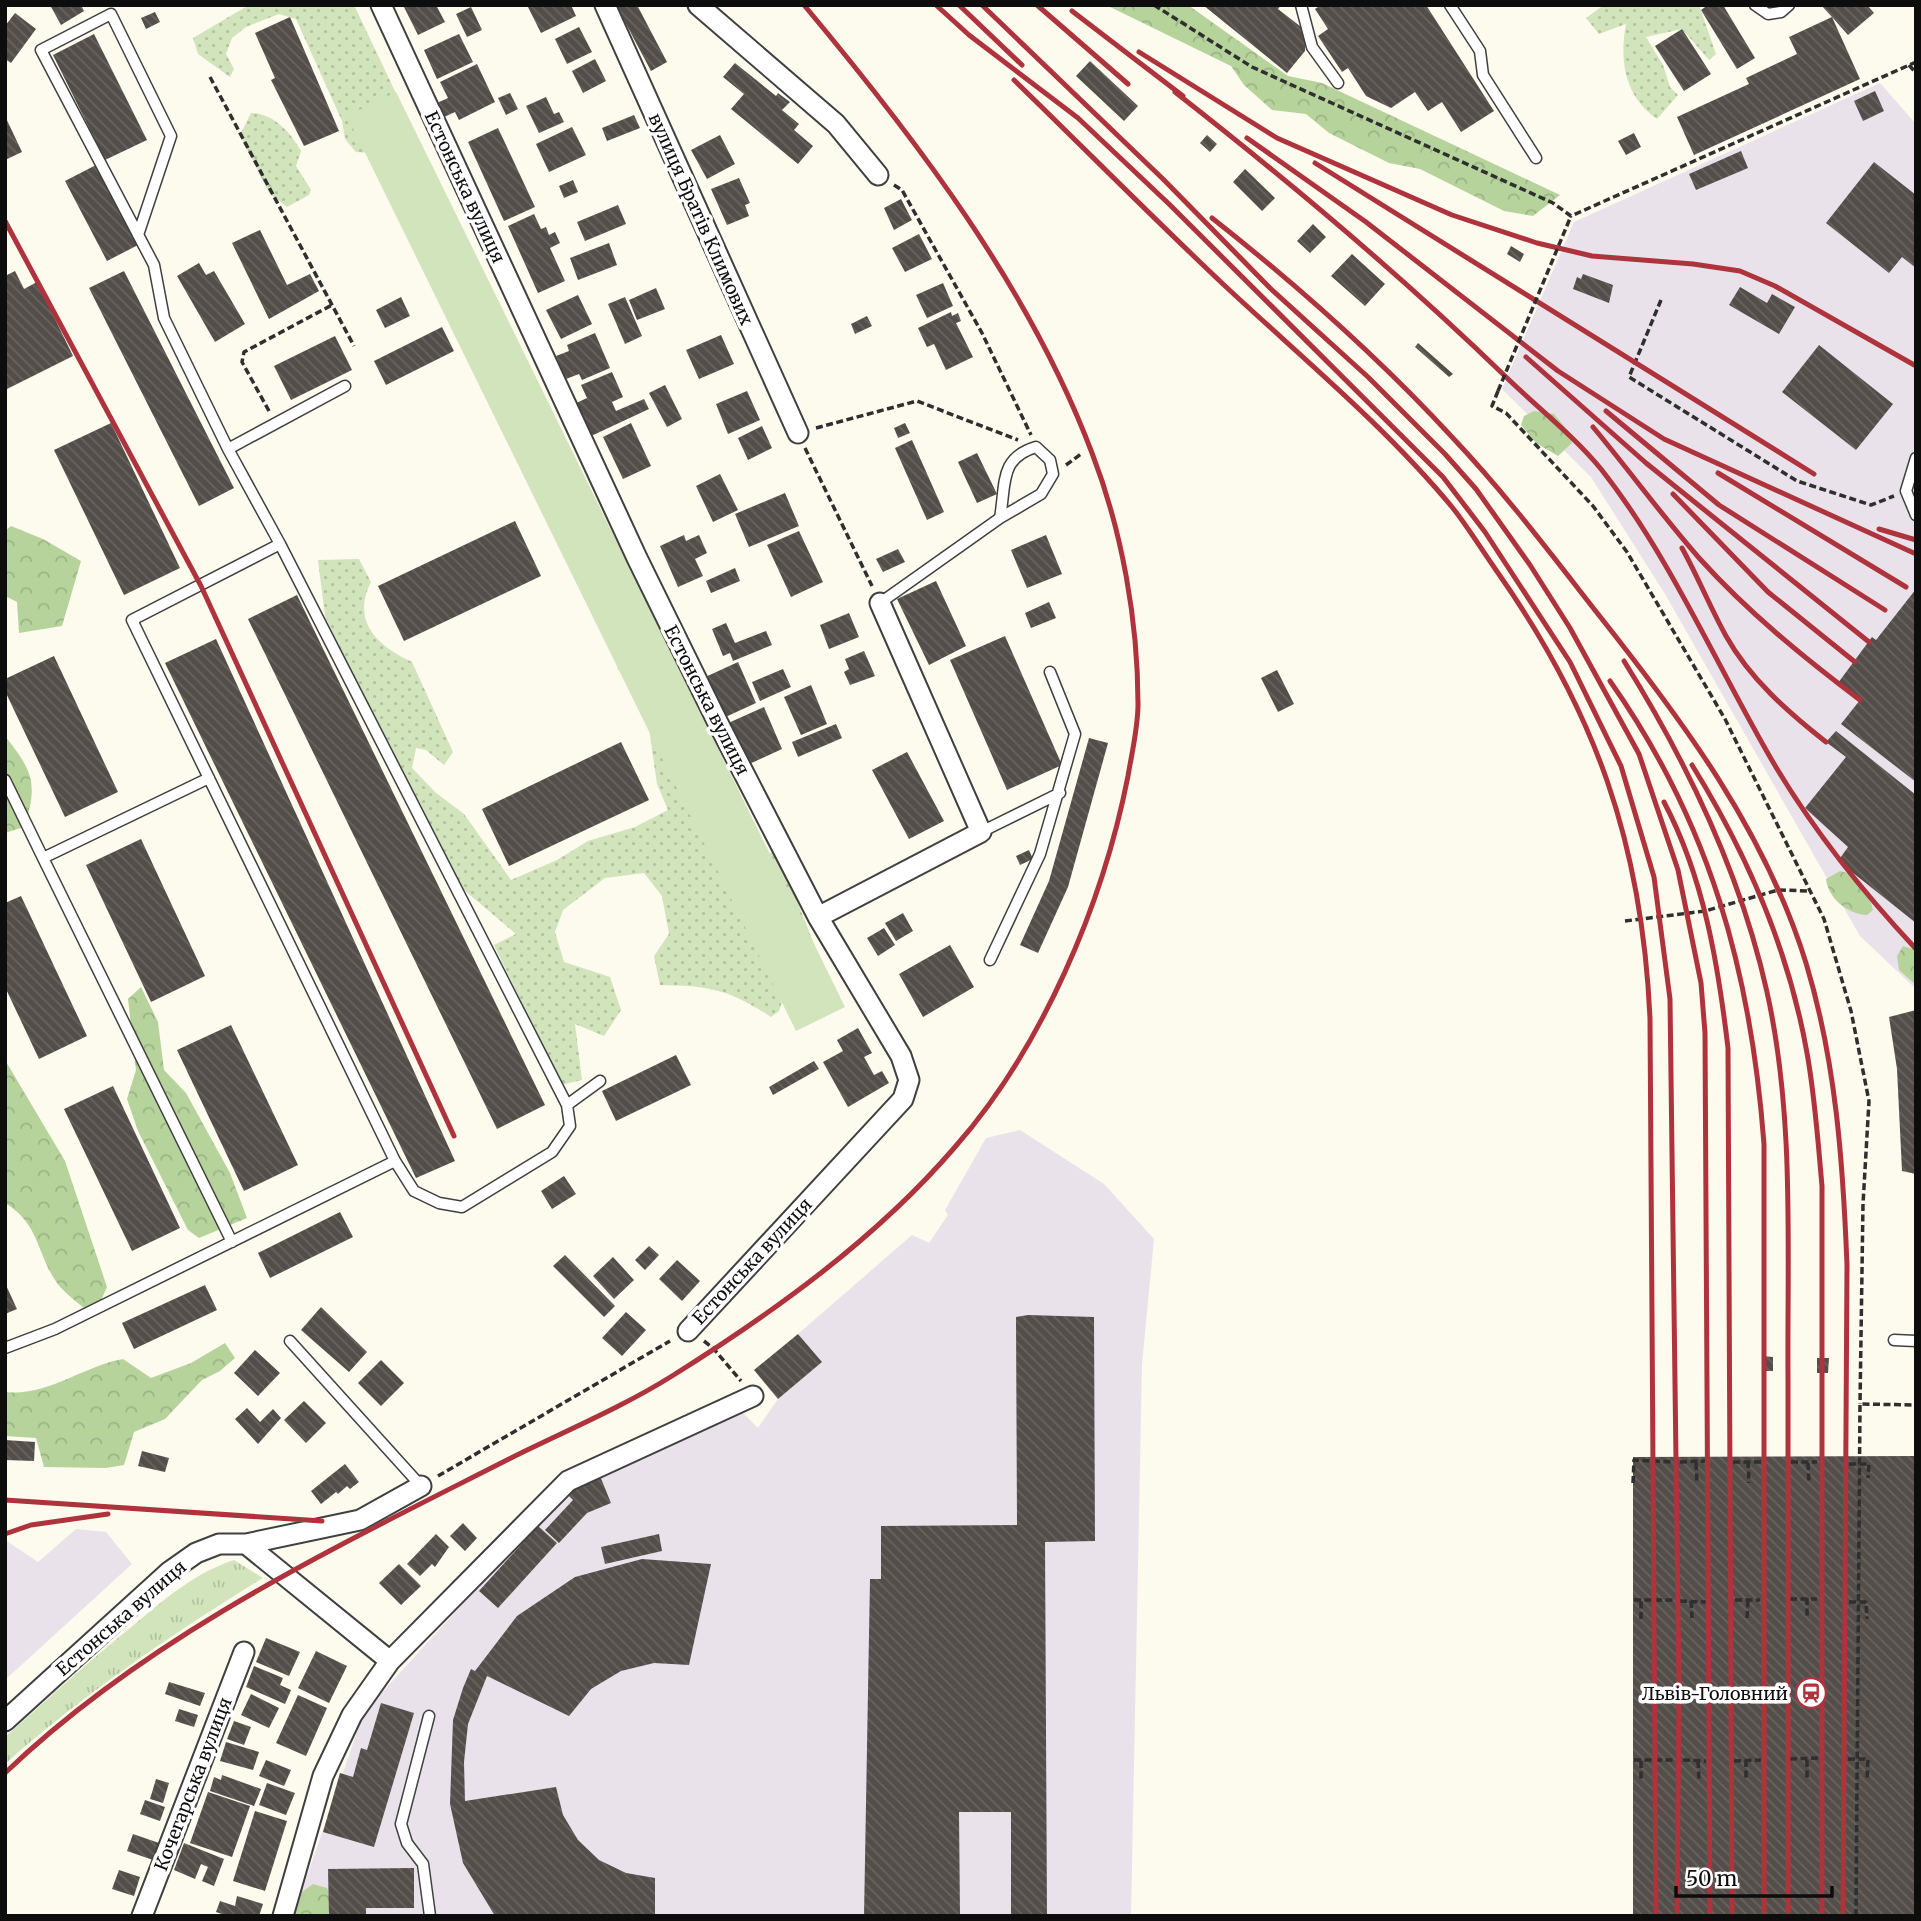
<svg xmlns="http://www.w3.org/2000/svg" width="1921" height="1921" font-family="Merriweather,serif">
  <style>
    .industrial { fill: #e9e2eb }
    .grass { fill: url(#grass-tufts) }
    .forest { fill: url(#forest-crowns) }
    .park { fill: url(#park-dots) }
    .garden { fill: #d1e4bb }
    .building { fill: url(#building-back-hatch) }
    .lines { fill: none; stroke-linecap: round; stroke-linejoin: round }
    .service-casing { stroke: #404040; stroke-width: 13 }
    .minor-casing { stroke: #404040; stroke-width: 23 }
    .path { stroke: #2f2f2f; stroke-width: 3.5; stroke-dasharray: 7 3.5; stroke-linecap: butt }
    .service { stroke: #fff; stroke-width: 10 }
    .minor { stroke: #fff; stroke-width: 19 }
    .rail { stroke: #ae333c; stroke-width: 5 }
    .path-bridge { stroke: #2f2f2f; stroke-width: 3.5; stroke-dasharray: 7 3.5; stroke-linecap: butt }
    .labels { text-anchor: middle; dominant-baseline: central; stroke-width: 7; stroke-linejoin: round; paint-order: stroke }
    .street-label { font-size: 18px; fill: #0d0d0d; stroke: #fff }
    .poi-label { font-size: 18px; fill: #0d0d0d; stroke: #fff; text-anchor: end }
  </style>
  <defs>
    <pattern id="grass-tufts" width="24" height="20" patternUnits="userSpaceOnUse" patternTransform="scale(1.75)"><rect width="24" height="20" fill="#d1e4bb"/><path d="M3 7l-1-3M5 7V3M7 7l1-3M15 17l-1-3M17 17v-4M19 17l1-3" fill="none" stroke="#b2c2a0"/></pattern>
    <pattern id="forest-crowns" width="20" height="18" patternUnits="userSpaceOnUse" patternTransform="scale(1.75)"><rect width="20" height="18" fill="#b6d39c"/><path d="M2 6a3 3 0 1 1 6 0M12 15a3 3 0 1 1 6 0" fill="none" stroke="#9bb485"/></pattern>
    <pattern id="park-dots" width="8" height="8" patternUnits="userSpaceOnUse" patternTransform="scale(1.75)"><rect width="8" height="8" fill="#d1e4bb"/><path d="M2 2h.1M6 6h.1" fill="none" stroke="#b2c2a0" stroke-width="1.8" stroke-linecap="round"/></pattern>
    <pattern id="building-back-hatch" width="6" height="6" patternUnits="userSpaceOnUse" patternTransform="scale(1.75)"><rect width="6" height="6" fill="#544e4a"/><path d="M-1 5l2 2M0 0l6 6M5-1l2 2" fill="none" stroke="#686360"/></pattern>
  </defs>
  <rect width="100%" height="100%" fill="#fdfaee"/>
  <path class="industrial" d="M1880,83L1916,124V989L1860,936L1665,594L1591,477L1502,389L1574,222Z
    M1020,1130L1104,1184L1154,1239L1142,1364L1131,1916H293L364,1712L565,1492L742,1412L758,1428L778,1399L822,1362L798,1334L912,1235L929,1243L948,1215L945,1210L986,1138Z
    M76,1529L106,1532L132,1564L5,1680V1540L38,1562Z"/>
  <path class="grass" d="M234,1560L263,1578C172,1634 85,1693 5,1764V1737C48,1699 90,1660 135,1624C166,1598 195,1573 234,1560Z"/>
  <path class="forest" d="M1106,5H1188L1288,76L1322,83L1560,195L1533,216L1504,211L1420,169L1389,163L1329,133L1306,114L1272,110L1244,85L1231,66Z
    M1534,411L1554,414L1569,432L1572,443L1558,456L1536,443L1521,425L1524,416Z
    M11,526L43,539L81,561L62,626L19,633L17,602L5,596V531Z
    M5,736C32,770 39,784 24,827L5,833Z
    M1840,871C1856,874 1870,893 1873,910L1867,915C1847,914 1828,898 1826,879Z
    M1903,946L1916,950V985L1899,970L1897,956Z
    M141,987L158,1022L164,1070L186,1093L230,1173L247,1218L199,1238L188,1230L138,1131L127,1099L136,1070L128,999Z
    M5,1060L65,1161L107,1287L94,1316C82,1306 66,1295 57,1283C36,1253 40,1224 5,1203Z
    M225,1343L235,1358L220,1371L202,1380L165,1419L134,1432L124,1465L106,1468L44,1467L36,1438L5,1436V1392C47,1397 83,1366 123,1359L151,1378L191,1363Z
    M313,1884L327,1888L332,1901L328,1915L295,1916L302,1892Z"/>
  <path class="park" d="M249,5H354L403,108L373,153L356,152L345,139L342,121L296,19L279,14L246,27L232,38L226,54L234,69L230,77L198,54L193,38Z
    M1604,5H1699L1716,54L1709,60L1682,29L1646,37L1663,65L1670,87L1678,95L1657,119C1625,97 1619,61 1626,24L1599,34L1586,18Z
    M251,113C273,113 291,133 301,151L296,166L311,190L309,195L287,207L269,193L240,135Z
    M359,559L371,582C351,621 377,646 412,662L453,752L444,765L426,750L416,748L412,768L435,792L464,814L511,880L557,860L588,841L635,827L668,810L657,784L646,708L617,668L630,653L719,871L772,852L784,868L818,954L788,983L779,1011L771,1017C728,989 710,986 660,985L654,956L669,934L662,896L644,873L605,878L563,910L555,932L564,962L610,977L621,1010L604,1036L575,1024L582,1080L561,1085L494,945L516,934L463,889L414,816L325,616L318,560Z"/>
  <path class="garden" d="M396,92L845,1007L796,1031L347,116Z"/>
  <path class="building" d="M50,5H81L84,11L61,25Z
    M403,5H436L445,22L418,35Z
    M527,5H571L576,16L541,33Z
    M616,5H637L667,62L651,71Z
    M1203,5H1281L1278,9L1305,30V51L1287,73Z
    M1321,5H1426L1494,111L1461,132L1442,102L1428,111L1415,92L1391,108L1366,96L1348,68L1342,72L1318,36L1328,29L1315,9Z
    M1708,5H1723L1755,58L1737,69L1701,10Z
    M1821,5H1867L1874,13L1848,35L1832,17L1860,79L1694,155L1677,117L1749,84L1746,78L1797,54L1789,37L1832,17Z
    M471,7L482,30L467,37L456,14Z
    M155,12L160,22L146,29L141,18Z
    M15,13L36,29L11,63L5,59V26Z
    M290,17L339,131L304,146L271,80L275,78L255,33Z
    M579,27L592,52L567,64L555,39Z
    M1682,29L1711,74L1684,91L1655,46Z
    M94,34L147,140L105,160L53,55Z
    M459,34L473,62L437,79L424,50Z
    M595,59L606,81L583,93L572,71Z
    M1090,61L1138,106L1124,121L1076,76Z
    M735,63L776,96L778,93L790,102L782,110L799,124L794,130L813,146L798,164L731,109L744,94L723,77Z
    M477,64L495,102L459,120L455,112L444,117L437,103L448,98L440,82Z
    M1875,91L1884,111L1863,121L1854,101Z
    M510,93L518,109L506,115L498,98Z
    M546,97L554,114L559,112L564,122L539,133L526,106Z
    M634,115L640,128L607,141L602,128Z
    M5,116L22,152L5,160Z
    M572,127L586,155L549,172L536,144Z
    M498,128L535,207L504,221L468,142Z
    M1634,133L1641,147L1626,155L1618,141Z
    M720,135L735,164L707,179L691,150Z
    M1207,135L1217,144L1210,152L1200,143Z
    M1741,151L1748,168L1696,190L1689,174Z
    M1874,162L1916,195V268L1902,257L1889,273L1826,223Z
    M96,165L138,245L107,261L65,181Z
    M1245,169L1275,198L1262,211L1233,182Z
    M739,178L750,203L745,205L749,216L727,225L711,189Z
    M573,180L578,192L564,198L559,186Z
    M901,199L912,220L894,230L884,208Z
    M618,205L626,224L585,241L577,222Z
    M534,214L541,229L546,227L549,235L555,232L560,243L550,248L565,281L538,293L508,226Z
    M1313,224L1326,237L1310,253L1297,241Z
    M260,230L287,285L310,274L319,291L269,319L232,243Z
    M919,234L932,259L905,272L892,248Z
    M609,243L617,265L578,280L570,258Z
    M1511,246L1524,254L1520,262L1507,254Z
    M1352,254L1385,284L1365,306L1331,276Z
    M199,263L206,275L214,271L245,324L215,342L177,276Z
    M15,271L24,289L37,282L73,356L5,390V276Z
    M124,271L234,488L199,506L89,288Z
    M1583,274L1613,285L1609,303L1573,289L1577,277L1581,279Z
    M943,283L953,306L927,318L916,295Z
    M1740,287L1767,303L1772,294L1795,307L1779,334L1729,305Z
    M656,288L665,309L637,320L629,300Z
    M578,295L592,324L561,339L546,310Z
    M401,297L410,316L385,328L376,310Z
    M625,297L642,336L625,344L608,304Z
    M951,312L952,316L958,313L961,321L956,323L973,357L946,370L934,344L927,347L918,328Z
    M867,316L872,326L855,334L851,324Z
    M442,327L454,351L386,385L374,361Z
    M595,333L610,368L582,380L579,374L566,379L556,356L569,351L567,345Z
    M721,335L734,364L699,379L686,350Z
    M335,336L352,370L291,400L274,366Z
    M1418,343L1453,374L1449,377L1415,347Z
    M1819,345L1893,404L1856,450L1782,392Z
    M612,372L623,397L612,402L616,411L644,399L649,409L589,437L572,405L587,398L581,385Z
    M665,385L682,419L667,427L649,393Z
    M747,391L760,420L728,434L716,404Z
    M111,423L180,568L124,595L54,450Z
    M631,423L651,466L623,479L603,437Z
    M905,423L910,433L898,438L894,428Z
    M762,426L772,448L748,460L738,438Z
    M912,440L944,512L927,520L895,448Z
    M977,453L997,494L977,503L958,462Z
    M720,474L738,510L713,522L696,486Z
    M785,493L799,526L749,547L735,514Z
    M515,521L541,576L404,641L378,586Z
    M799,531L823,582L791,597L767,545Z
    M684,535L686,541L699,535L707,553L695,559L703,576L678,587L660,546Z
    M1046,535L1062,574L1027,588L1011,550Z
    M898,549L905,562L883,572L876,559Z
    M735,568L740,581L711,593L706,581Z
    M936,581L966,646L929,665L897,599Z
    M1916,589V782L1841,724L1860,700L1838,683L1872,637L1876,640Z
    M297,595L545,1105L497,1129L248,619Z
    M1049,602L1056,618L1031,628L1025,613Z
    M849,613L859,637L829,649L820,625Z
    M726,623L735,643L766,631L772,645L733,661L730,653L723,656L712,629Z
    M1005,636L1062,765L1007,790L950,660Z
    M216,639L455,1161L416,1178L165,663Z
    M864,651L875,676L850,685L844,672L849,669L845,659Z
    M54,656L118,792L65,817L5,691V679Z
    M738,662L756,703L719,720L701,679Z
    M783,669L791,687L760,701L752,682Z
    M1277,670L1294,704L1278,712L1261,678Z
    M811,685L827,724L801,735L784,697Z
    M764,707L782,749L745,766L726,724Z
    M836,724L842,738L798,757L792,742Z
    M1836,731L1916,795V923L1838,861L1848,847L1805,808L1846,757L1826,742Z
    M1089,738L1108,743L1068,887L1038,953L1020,945L1049,881Z
    M621,742L649,800L509,866L482,809Z
    M907,752L944,821L909,839L872,770Z
    M141,839L205,976L151,1002L86,865Z
    M1029,850L1033,859L1020,865L1016,856Z
    M21,896L87,1036L39,1059L5,987V903Z
    M903,913L913,931L896,941L885,923Z
    M884,928L895,945L878,956L867,938Z
    M950,945L974,987L923,1017L899,974Z
    M1916,1010V1174L1902,1171L1897,1069L1889,1017Z
    M231,1025L298,1165L244,1191L177,1050Z
    M858,1028L872,1053L864,1057L874,1075L882,1071L889,1083L848,1107L823,1062L843,1051L837,1040Z
    M676,1055L691,1085L616,1121L602,1091Z
    M814,1061L819,1069L773,1095L769,1087Z
    M113,1086L180,1228L132,1251L64,1109Z
    M564,1176L576,1194L552,1209L541,1191Z
    M340,1212L353,1237L270,1278L258,1253Z
    M649,1246L659,1255L645,1270L635,1260Z
    M565,1255L615,1306L604,1317L553,1266Z
    M613,1257L634,1280L614,1299L593,1276Z
    M677,1260L700,1281L682,1301L659,1279Z
    M5,1283L17,1309L5,1314Z
    M205,1285L217,1310L134,1349L122,1323Z
    M321,1307L367,1352L349,1372L301,1330Z
    M626,1312L646,1330L622,1356L602,1338Z
    M1028,1315L1094,1317L1095,1541L1045,1542L1047,1916H1011V1812H959L960,1916H864L870,1579H881V1526L1017,1525L1016,1317Z
    M798,1334L822,1362L778,1399L754,1370Z
    M255,1350L280,1373L258,1396L234,1373Z
    M1762,1356L1773,1357V1371H1762Z
    M1817,1358H1829L1828,1373H1817Z
    M381,1360L404,1383L381,1406L358,1383Z
    M304,1401L326,1423L306,1443L284,1420Z
    M247,1408L260,1422L273,1409L281,1418L258,1444L235,1419Z
    M5,1440L35,1442L34,1461L5,1460Z
    M142,1451L169,1458L165,1472L138,1466Z
    M1916,1456V1916H1633V1457Z
    M345,1464L359,1482L350,1489L347,1486L338,1494L336,1492L321,1504L311,1491Z
    M600,1476L611,1503L587,1513L559,1543L545,1530L573,1500L565,1492Z
    M463,1523L477,1538L465,1551L450,1536Z
    M538,1526L557,1543L498,1608L479,1591Z
    M436,1534L449,1547L435,1567L432,1564L420,1576L407,1564Z
    M659,1534L662,1551L605,1564L601,1547Z
    M642,1559L711,1564L689,1665L654,1663L621,1671L591,1689L569,1716L487,1676L468,1724L464,1762L465,1801L556,1787L563,1815L578,1840L599,1860L626,1873L655,1878V1916H495L463,1863L450,1804L453,1720L463,1688L471,1669L475,1671L517,1616L575,1577Z
    M399,1564L421,1586L401,1605L379,1583Z
    M266,1638L300,1652L289,1676L256,1662Z
    M316,1651L347,1666L329,1703L298,1688Z
    M254,1666L283,1678L280,1685L291,1690L285,1704L246,1687Z
    M169,1682L205,1693L200,1706L165,1694Z
    M251,1694L279,1708L269,1728L241,1715Z
    M298,1695L327,1708L306,1756L276,1743Z
    M381,1703L414,1713L374,1847L323,1832L340,1773L353,1777L361,1748L367,1750Z
    M179,1709L198,1715L194,1727L175,1721Z
    M234,1721L251,1727L244,1745L227,1739Z
    M226,1742L259,1752L253,1770L220,1761Z
    M266,1760L291,1770L284,1786L259,1776Z
    M222,1775L261,1789L254,1806L210,1791L214,1777L221,1780Z
    M156,1779L169,1783L163,1803L150,1799Z
    M267,1783L295,1793L286,1815L259,1805Z
    M208,1792L250,1806L232,1857L190,1843Z
    M145,1800L165,1807L160,1821L140,1814Z
    M255,1811L287,1821L265,1891L233,1881Z
    M133,1834L159,1843L153,1860L127,1851Z
    M184,1843L224,1859L214,1886L202,1881L208,1867L201,1864L195,1879L174,1870Z
    M414,1868V1908H366V1916H329L328,1869Z
    M119,1870L140,1877L134,1896L112,1889Z
    M237,1896L263,1904L259,1916H228L216,1912L220,1901L235,1906Z"/>
  <g class="lines">
    <g class="service-casing">
      <path id="service" d="M1301,5L1312,47L1338,83
        M1450,5L1480,51L1483,75L1536,158
        M1755,5L1768,14L1781,12L1789,5
        M138,235L171,136L111,14L41,50L154,265L164,318L228,449
        M1916,458L1906,491L1916,515
        M280,544L567,1105L570,1126L552,1152L462,1207L439,1203L414,1191L395,1161L132,620Z
        M280,544L228,449L345,386
        M880,603L1000,518C1006,484 999,458 1036,447L1050,460L1053,474L1041,494L1000,518
        M209,778L43,858L232,1242
        M5,780L43,858
        M981,832L1060,793
        M990,960L1040,854L1075,734L1050,672
        M567,1105L600,1081
        M1894,1340L1916,1341
        M290,1341L421,1486
        M5,1348L55,1329L395,1161
        M429,1716L401,1824L407,1843L423,1864L430,1916"/>
    </g>
    <g class="minor-casing">
      <path id="minor" d="M381,5L637,558L718,723L818,917L901,1056L909,1080L903,1099L688,1331
        M605,5L798,433
        M698,5L836,124L878,175
        M818,917L981,832L880,603
        M246,1544L390,1661
        M5,1721L169,1572L196,1553L219,1544H246L360,1520L421,1486
        M142,1916L244,1652
        M283,1916L323,1776L352,1715L390,1661L568,1481L753,1396"/>
    </g>
    <path class="path" d="M1154,5L1252,67L1553,203L1571,216L1916,62
      M1909,65L1916,73
      M210,77L354,346
      M894,185L902,190L982,333L1031,435
      M1661,300L1629,377L1797,481L1871,505L1894,496
      M1498,391L1492,406L1506,413L1593,506L1627,552L1725,719L1824,919L1851,1011L1869,1101L1863,1204L1860,1404
      M269,411L242,362L244,352L332,305
      M816,428L917,401L1018,440
      M805,448L872,586
      M1066,465L1081,454
      M1625,921L1705,911L1778,890L1810,891
      M704,1341L713,1348L741,1381
      M1748,1461L1749,1483
      M1680,1462L1706,1461
      M1733,1462H1762
      M1791,1462H1817
      M1696,1463L1697,1484
      M1808,1463L1809,1482
      M1849,1464H1869L1868,1478
      M438,1476L670,1341
      M1633,1483L1634,1460L1674,1462
      M1807,1598V1617
      M1790,1599H1817
      M1634,1600H1675
      M1735,1600H1760
      M1680,1601L1706,1602
      M1691,1601L1692,1618
      M1849,1602H1866L1867,1619
      M1747,1618L1748,1600
      M1641,1619V1600
      M1790,1759L1818,1758
      M1848,1759H1868L1867,1779
      M1634,1760H1676
      M1683,1760L1706,1761
      M1746,1760V1778
      M1807,1760V1779
      M1641,1761V1780
      M1698,1761L1699,1780
      M1734,1761L1761,1760
      M1856,1916L1860,1404L1916,1405"/>
    <use href="#service" class="service"/>
    <use href="#minor" class="minor"/>
    <path class="rail" d="M936,5L969,35L1078,118L1169,204L1443,477L1485,532L1570,662L1621,766L1654,877L1670,999L1679,1690L1677,1916
      M959,5L1022,65
      M982,5L1163,179L1270,288L1368,377L1445,454L1476,489L1530,565L1570,628L1639,754L1678,870L1701,983L1705,1033L1710,1916
      M1037,5L1128,84
      M1072,11L1183,96
      M1139,52L1277,138L1452,215L1537,243L1592,256L1693,264L1740,271L1775,286L1916,366
      M1014,80C1084,148 1153,218 1224,285C1301,357 1385,426 1452,507C1468,527 1481,549 1496,570C1596,712 1642,844 1650,1018L1656,1916
      M1175,92C1290,182 1401,275 1506,377C1537,407 1574,436 1601,469C1669,555 1715,662 1770,757C1810,826 1861,890 1916,949
      M1247,138L1366,222L1558,371L1664,439L1916,554
      M1315,163L1814,474
      M1212,218C1297,285 1379,358 1452,437C1505,493 1551,554 1598,614C1683,721 1765,831 1806,963C1836,1062 1843,1163 1847,1265L1843,1916
      M5,221L201,586L454,1136
      M1526,357L1646,463L1869,642
      M1606,411L1719,505L1885,610
      M1593,427C1629,470 1663,517 1700,559C1748,612 1803,657 1860,700
      M1718,473L1906,587
      M1673,494L1768,592L1855,662
      M1879,529L1916,540
      M1682,548C1698,577 1710,607 1726,636C1750,679 1788,712 1826,742
      M1624,661C1687,762 1741,875 1767,992C1795,1118 1787,1250 1788,1379C1788,1558 1788,1737 1788,1916
      M1610,681C1710,823 1751,972 1764,1144V1916
      M1692,765C1746,852 1789,951 1807,1053C1815,1097 1818,1142 1822,1186V1916
      M1664,802C1704,878 1718,964 1728,1048L1732,1916
      M5,1500L322,1521
      M5,1534L31,1525L108,1514
      M5,1773C149,1635 334,1548 509,1459C563,1432 621,1408 672,1376C774,1312 876,1239 955,1147C1042,1048 1103,904 1128,776C1132,752 1138,728 1138,704C1138,621 1122,531 1092,453C1030,288 916,139 804,5"/>
    <path class="path-bridge" d="M1498,391L1571,216"/>
  </g>
  <defs>
    <g id="station-ring" transform="scale(1.575)"><circle r="9.5" fill="#fff" stroke="#ae333c" stroke-width="1.5"/><path d="M-3-6H3Q5-6 5-4V2Q5 4 3 4L4.5 6H3L1.5 4h-3L-3 6H-4.5L-3 4Q-5 4-5 2V-4Q-5-6-3-6ZM-3.5-4v3h7v-3ZM-3.5 1v1.5H-2V1ZM2 1v1.5H3.5V1Z" fill="#ae333c"/></g>
  </defs>
  <g fill-rule="evenodd">
    <use href="#station-ring" x="1811" y="1693"/>
  </g>
  <g class="labels">
    <g class="street-label">
      <text transform="translate(465 187) rotate(65)">Естонська вулиця</text>
      <text transform="translate(701 219) rotate(66)">вулиця Братів Климових</text>
      <text transform="translate(707 700) rotate(63)">Естонська вулиця</text>
      <text transform="translate(752 1261) rotate(-47)">Естонська вулиця</text>
      <text transform="translate(121 1618) rotate(-41)">Естонська вулиця</text>
      <text transform="translate(193 1784) rotate(-69)">Кочегарська вулиця</text>
    </g>
    <g class="poi-label">
      <text x="1788" y="1693">Львів-Головний</text>
    </g>
  </g>
  <rect width="1921" height="1921" fill="none" stroke="#0d0d0d" stroke-width="14"/>
  <path d="M1676 1886v10h156v-10" fill="none" stroke="#0d0d0d" stroke-width="3.5"/>
  <text x="1686" y="1886" font-size="21" fill="#0d0d0d" stroke="#ffffff" stroke-width="5" paint-order="stroke">50 m</text>
</svg>
